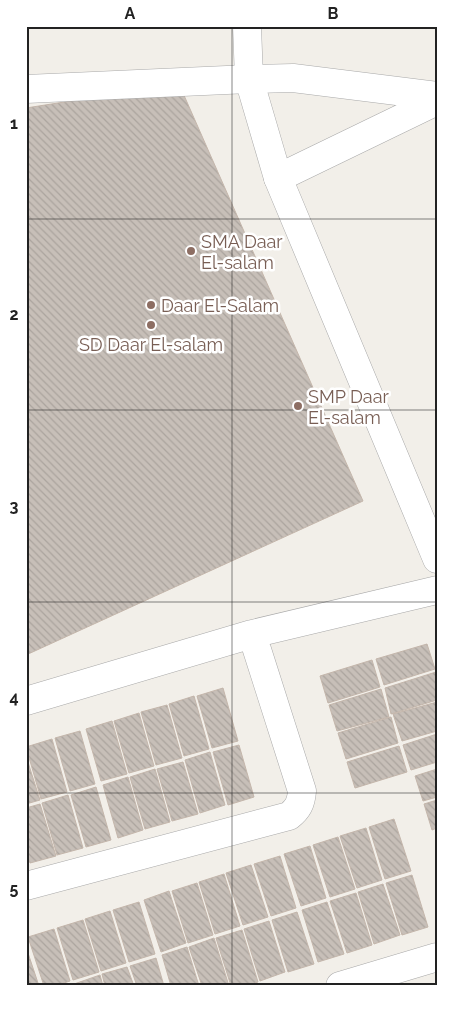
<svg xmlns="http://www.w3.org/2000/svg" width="463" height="1012" font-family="Raleway,sans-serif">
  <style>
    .building { fill: url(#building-back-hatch); stroke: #c4b6ab }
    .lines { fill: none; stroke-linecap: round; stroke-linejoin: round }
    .minor-casing { stroke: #a9a9a9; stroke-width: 29 }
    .tertiary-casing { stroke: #a9a9a9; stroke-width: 29 }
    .minor { stroke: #fff; stroke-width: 28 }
    .tertiary { stroke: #fff; stroke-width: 28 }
    .grid { fill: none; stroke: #222; stroke-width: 1; stroke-opacity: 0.55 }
    .education-dot { fill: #8d6e63; stroke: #fff; stroke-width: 2 }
    .labels { text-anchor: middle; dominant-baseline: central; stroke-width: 5; stroke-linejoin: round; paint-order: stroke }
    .education-label { font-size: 18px; fill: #785e54; stroke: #fff; text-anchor: start }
    .neatline { fill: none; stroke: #222; stroke-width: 2 }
    .grid-label { font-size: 16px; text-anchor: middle; font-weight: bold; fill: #222 }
  </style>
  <defs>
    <pattern id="building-back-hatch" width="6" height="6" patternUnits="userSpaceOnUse" patternTransform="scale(1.25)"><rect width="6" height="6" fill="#c7bfb8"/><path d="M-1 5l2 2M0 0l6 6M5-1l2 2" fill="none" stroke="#aba49e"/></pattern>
  </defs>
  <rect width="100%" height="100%" fill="#f2efe9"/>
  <path class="building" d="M179,84L363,501L26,655V108Z
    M427,644L435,669L384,685L376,659Z
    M372,660L380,687L328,703L320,676Z
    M436,672L437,700L391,714L385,688Z
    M223,688L238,741L212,748L197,696Z
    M381,689L389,717L337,731L329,705Z
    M194,696L209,749L184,756L169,704Z
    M437,702V731L402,741L393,714Z
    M167,705L182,758L156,765L141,712Z
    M139,713L154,766L129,773L114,721Z
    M391,717L398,743L346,759L338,733Z
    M112,721L127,774L101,781L86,729Z
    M80,731L95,784L70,791L55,738Z
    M437,734V762L411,770L403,745Z
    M52,739L67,792L41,799L26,747Z
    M239,745L254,797L228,805L213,752Z
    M399,746L407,772L355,788L347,762Z
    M210,752L225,805L200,813L185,760Z
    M26,756L40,800L26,804Z
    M183,762L198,814L172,821L157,769Z
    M155,769L170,822L145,829L130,777Z
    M437,769V797L423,801L415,776Z
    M128,777L143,830L118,838L103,785Z
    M96,787L111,840L86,847L71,795Z
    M68,795L83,848L57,855L42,803Z
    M437,800V828L432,830L424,804Z
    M40,804L56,856L30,863L26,851V808Z
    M394,819L411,871L385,879L369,827Z
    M366,828L382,880L357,888L340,836Z
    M338,837L355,889L330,897L313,845Z
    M310,846L326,898L301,906L284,854Z
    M280,856L296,908L271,916L254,864Z
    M251,865L268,917L243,925L226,873Z
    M224,874L240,926L215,934L199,882Z
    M412,875L428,927L402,935L386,883Z
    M197,883L213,935L188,943L172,891Z
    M383,884L400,935L374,944L358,892Z
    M169,891L186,943L161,952L144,900Z
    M356,893L372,945L347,953L330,901Z
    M139,902L155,954L129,962L113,910Z
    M327,902L344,954L318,962L302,910Z
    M110,911L126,963L101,971L85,919Z
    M297,912L314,964L288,972L272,920Z
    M83,920L99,972L73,980L57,928Z
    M269,921L285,972L260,981L244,929Z
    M54,929L70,981L55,986H44L28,937Z
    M242,930L258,982L246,986H231L216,938Z
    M214,938L229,986H202L189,947Z
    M26,947L39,986H26Z
    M187,947L199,986H171L162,955Z
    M156,958L164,986H137L130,966Z
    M127,967L134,986H105L102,974Z
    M100,975L103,986H75L74,984Z"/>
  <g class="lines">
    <g class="minor-casing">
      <path id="minor" d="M26,89L249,79L293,78L437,96
        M278,178L437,101
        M26,701L252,634L437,590
        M26,886L289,816C298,809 301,803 302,791L252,634
        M340,986L437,957"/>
    </g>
    <g class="tertiary-casing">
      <path id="tertiary" d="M247,26L249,79L278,178L437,559"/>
    </g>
    <use href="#minor" class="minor"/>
    <use href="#tertiary" class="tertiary"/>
  </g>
  <path class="grid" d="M232,26V986M26,219H437M26,410H437M26,602H437M26,793H437"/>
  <g class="education-dot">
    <circle cx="191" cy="251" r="5"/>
    <circle cx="151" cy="305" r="5"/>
    <circle cx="151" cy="325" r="5"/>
    <circle cx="298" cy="406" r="5"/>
  </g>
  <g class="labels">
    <g class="education-label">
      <text x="201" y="241">SMA Daar<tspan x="201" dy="21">El-salam</tspan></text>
      <text x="161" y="305">Daar El-Salam</text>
      <text x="151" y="344" text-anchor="middle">SD Daar El-salam</text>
      <text x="308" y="396">SMP Daar<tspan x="308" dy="21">El-salam</tspan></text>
    </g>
  </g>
  <rect width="463" height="1012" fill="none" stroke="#ffffff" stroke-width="55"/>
  <rect x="28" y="28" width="408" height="956" class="neatline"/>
  <g class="grid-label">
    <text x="130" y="19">A</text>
    <text x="333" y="19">B</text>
    <text x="14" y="129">1</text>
    <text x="14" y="320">2</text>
    <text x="14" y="512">3</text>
    <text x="14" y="703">4</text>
    <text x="14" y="894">5</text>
  </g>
</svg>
